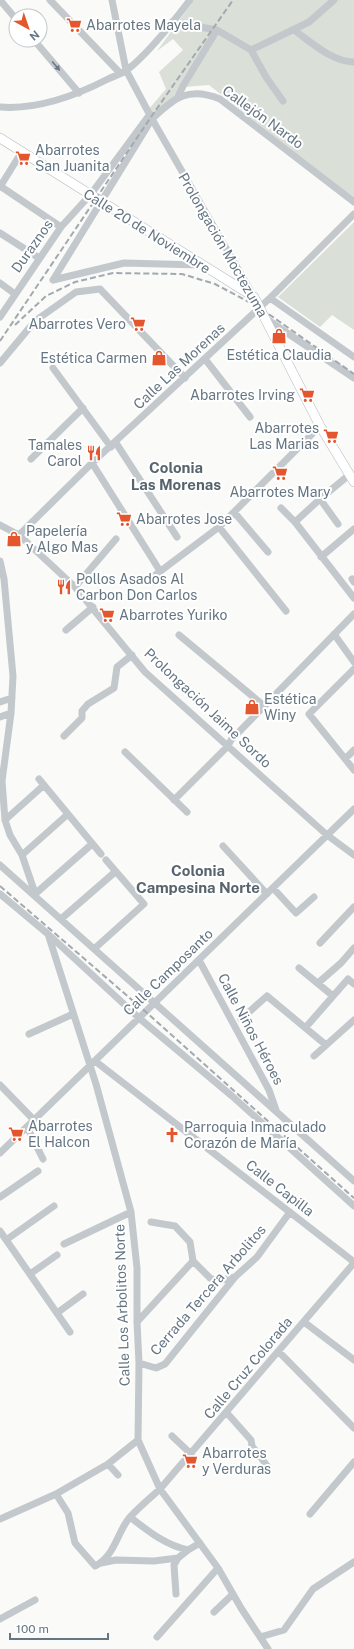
<svg xmlns="http://www.w3.org/2000/svg" width="354" height="1649" font-family="'Public Sans',sans-serif">
  <style>
    .green { fill: #dadfd7 }
    .lines { fill: none; stroke-linecap: round; stroke-linejoin: round }
    .major-casing { stroke: #b5babe; stroke-width: 10 }
    .minor { stroke: #c3c8cc; stroke-width: 7 }
    .major { stroke: #fff; stroke-width: 9 }
    .rail { stroke: #a2aab0; stroke-width: 2; stroke-dasharray: 6 3; stroke-linecap: butt }
    .oneway { fill: #6a7a87 }
    .labels { text-anchor: middle; dominant-baseline: central; stroke-width: 4; stroke-linejoin: round; paint-order: stroke }
    .poi-label { font-size: 14px; fill: #657683; stroke: #fff; text-anchor: start }
    .street-label { font-size: 14px; fill: #657683; stroke: #fff }
    .neighbourhood-label { font-size: 15px; font-weight: bold; fill: #57646e; stroke: #fff }
  </style>
  <rect width="100%" height="100%" fill="#fafaf8"/>
  <path class="green" d="M194,0H354V199L209,85L185,87L154,116L148,110L166,89L159,72L183,50L173,39L157,51Z
    M354,222V330L332,315L320,327L278,297Z"/>
  <g class="lines">
    <g class="major-casing">
      <path id="major" d="M0,138L254,297L320,426L354,482"/>
    </g>
    <path class="minor" d="M0,0L16,19
      M50,0L120,73
      M112,0L126,70L152,119L254,297
      M172,22L217,30L251,50L266,77L283,101
      M294,30C311,42 332,62 354,62
      M34,40L79,93
      M251,50L309,22L334,0
      M178,97L183,86L217,30
      M0,107C38,110 75,96 108,79C114,76 121,74 127,70C148,54 174,21 190,0
      M0,186L61,227
      M0,187L21,153
      M0,233L39,258
      M53,280L152,119C174,98 188,86 220,99L354,202
      M53,280L124,263L200,265
      M0,283L15,294
      M270,298L354,357
      M0,317L61,227L91,194L150,114
      M265,318L354,378
      M205,359L250,417
      M0,363L35,321L76,292L100,289L185,378
      M53,368L111,447
      M116,443L177,537
      M31,459L83,408
      M92,463L160,571
      M320,499L338,524
      M281,508L295,522L354,598
      M234,512L268,552
      M295,522L320,499L349,475
      M0,525L19,535L75,587L145,672L327,835L354,855
      M219,527L286,611
      M19,535L92,463L270,298L354,214
      M321,557L354,529
      M0,561L4,579L13,676L11,713L2,781L5,820L10,835L22,855L36,896
      M150,579L219,527L320,426
      M352,579L354,582
      M75,587L116,539
      M66,630L93,607
      M334,634L354,662
      M179,635L263,705
      M354,669L309,714L354,770
      M0,702L12,698
      M0,717L11,713
      M64,736L82,718V711L88,704L114,688L117,667L132,655
      M125,752L187,812
      M345,759L354,750
      M39,779L101,854
      M174,800L228,746L231,740L354,614
      M5,820L44,785
      M223,846L267,894
      M22,855L68,814
      M0,865L354,1181
      M273,888L296,913L314,897
      M0,894L48,934L139,1018L232,1096L354,1206
      M35,894L92,844
      M61,919L115,872
      M48,934L96,1084L131,1212L137,1268V1322L139,1363L138,1440L160,1489L218,1568L241,1608L268,1649
      M320,943L354,907
      M94,949L144,904L106,860
      M199,960L269,1090L276,1110
      M299,968L333,996
      M318,983L341,963L354,948
      M241,1019L267,996L326,1045
      M306,1027L348,979L354,984
      M29,1034L73,1014
      M314,1056L354,1020
      M95,1061L354,1262
      M0,1085L34,1120
      M27,1127L43,1159
      M0,1153L354,809
      M0,1197L38,1171
      M151,1222L175,1226L190,1242L193,1261L210,1278L217,1281L235,1277
      M0,1231L70,1332
      M6,1240L54,1206
      M64,1244L131,1212
      M30,1274L57,1255
      M57,1313L83,1294
      M137,1322L193,1261
      M304,1322L354,1360
      M279,1352L354,1428
      M139,1363L156,1368L165,1364L235,1277L257,1257L290,1212
      M227,1413L251,1440L252,1446L268,1467
      M172,1436L191,1454
      M108,1464L118,1475
      M56,1494L68,1513L75,1543L95,1566C115,1556 117,1532 130,1517C139,1507 150,1498 160,1489L354,1263
      M310,1514L354,1462
      M130,1517C148,1531 165,1545 188,1550L200,1543
      M0,1519L56,1494L108,1464L138,1440
      M101,1563L116,1560L154,1561L178,1558L188,1550
      M176,1594L174,1565L178,1558
      M214,1612L233,1594
      M0,1619L35,1600
      M157,1637L218,1568
      M260,1637L284,1630L313,1589L354,1562"/>
    <use href="#major" class="major"/>
    <path class="rail" d="M15,325L46,296L75,282L113,273L182,274L215,284L260,308L354,374
      M0,341L151,117L233,0
      M0,886L146,1012L354,1198"/>
  </g>
  <defs><path id="oneway-solid" d="M-6-.8H1V-3.2L6.5 0L1 3.2V.8H-6Z"/></defs>
  <use class="oneway" href="#oneway-solid" transform="translate(56 66) rotate(50)"/>
  <defs>
    <g id="supermarket-bare" transform="scale(1.2)"><path d="M-6-5.5h2.5l.6 2H6L4.5 2H-2.5L-4.4-4H-6ZM-1.5 3.2a1.3 1.3 0 1 0 .1 0ZM3 3.2a1.3 1.3 0 1 0 .1 0Z" fill="#e4572e" stroke="#fff" stroke-width="2.5" paint-order="stroke"/></g>
    <g id="shop-bare" transform="scale(1.2)"><path d="M-5-2.5h2.3a2.7 3.5 0 0 1 5.4 0H5L5.5 6h-11ZM-1.5-2.5h3a1.5 2.3 0 0 0-3 0Z" fill="#e4572e" stroke="#fff" stroke-width="2.5" paint-order="stroke"/></g>
    <g id="restaurant-bare" transform="scale(1.2)"><path d="M-5-6h1v4h1v-4h1v4h1v-4h1v5L-1.5 .5V6h-2V.5L-5-1ZM5-6V6H3V1.5H1.5Q1.5-4 5-6Z" fill="#e4572e" stroke="#fff" stroke-width="2.5" paint-order="stroke"/></g>
    <g id="church-bare" transform="scale(1.2)"><path d="M-1.2-6h2.4v3.5h3.3v2.4h-3.3V6h-2.4V-.1h-3.3v-2.4h3.3Z" fill="#e4572e" stroke="#fff" stroke-width="2.5" paint-order="stroke"/></g>
  </defs>
  <g fill-rule="evenodd">
    <use href="#supermarket-bare" x="74" y="25"/>
    <use href="#supermarket-bare" x="23" y="158"/>
    <use href="#supermarket-bare" x="138" y="324"/>
    <use href="#shop-bare" x="279" y="336"/>
    <use href="#shop-bare" x="159" y="358"/>
    <use href="#supermarket-bare" x="307" y="395"/>
    <use href="#supermarket-bare" x="331" y="436"/>
    <use href="#restaurant-bare" x="94" y="453"/>
    <use href="#supermarket-bare" x="280" y="473"/>
    <use href="#supermarket-bare" x="124" y="519"/>
    <use href="#shop-bare" x="14" y="539"/>
    <use href="#restaurant-bare" x="64" y="587"/>
    <use href="#supermarket-bare" x="107" y="615"/>
    <use href="#shop-bare" x="252" y="707"/>
    <use href="#supermarket-bare" x="16" y="1134"/>
    <use href="#church-bare" x="172" y="1135"/>
    <use href="#supermarket-bare" x="190" y="1461"/>
  </g>
  <g class="labels">
    <g class="poi-label">
      <text x="86" y="25">Abarrotes Mayela</text>
      <text x="35" y="150">Abarrotes<tspan x="35" dy="16">San Juanita</tspan></text>
      <text x="126" y="324" text-anchor="end">Abarrotes Vero</text>
      <text x="279" y="355" text-anchor="middle">Estética Claudia</text>
      <text x="147" y="358" text-anchor="end">Estética Carmen</text>
      <text x="295" y="395" text-anchor="end">Abarrotes Irving</text>
      <text x="319" y="428" text-anchor="end">Abarrotes<tspan x="319" dy="16">Las Marias</tspan></text>
      <text x="82" y="445" text-anchor="end">Tamales<tspan x="82" dy="16">Carol</tspan></text>
      <text x="280" y="492" text-anchor="middle">Abarrotes Mary</text>
      <text x="136" y="519">Abarrotes Jose</text>
      <text x="26" y="531">Papelería<tspan x="26" dy="16">y Algo Mas</tspan></text>
      <text x="76" y="579">Pollos Asados Al<tspan x="76" dy="16">Carbon Don Carlos</tspan></text>
      <text x="119" y="615">Abarrotes Yuriko</text>
      <text x="264" y="699">Estética<tspan x="264" dy="16">Winy</tspan></text>
      <text x="28" y="1126">Abarrotes<tspan x="28" dy="16">El Halcon</tspan></text>
      <text x="184" y="1127">Parroquia Inmaculado<tspan x="184" dy="16">Corazón de María</tspan></text>
      <text x="202" y="1453">Abarrotes<tspan x="202" dy="16">y Verduras</tspan></text>
    </g>
    <g class="street-label">
      <text transform="translate(263 117) rotate(36)">Callejón Nardo</text>
      <text transform="translate(147 231) rotate(32)">Calle 20 de Noviembre</text>
      <text transform="translate(223 245) rotate(60)">Prolongación Moctezuma</text>
      <text transform="translate(32 246) rotate(-55)">Duraznos</text>
      <text transform="translate(179 366) rotate(-43)">Calle Las Morenas</text>
      <text transform="translate(208 708) rotate(43)">Prolongación Jaime Sordo</text>
      <text transform="translate(168 972) rotate(-44)">Calle Camposanto</text>
      <text transform="translate(251 1029) rotate(62)">Calle Niños Héroes</text>
      <text transform="translate(280 1188) rotate(38)">Calle Capilla</text>
      <text transform="translate(208 1290) rotate(-49)">Cerrada Tercera Arbolitos</text>
      <text transform="translate(122 1305) rotate(-92)">Calle Los Arbolitos Norte</text>
      <text transform="translate(248 1368) rotate(-50)">Calle Cruz Colorada</text>
    </g>
    <g class="neighbourhood-label">
      <text x="176" y="467">Colonia<tspan x="176" dy="17">Las Morenas</tspan></text>
      <text x="198" y="870">Colonia<tspan x="198" dy="17">Campesina Norte</tspan></text>
    </g>
  </g>
  <g transform="translate(28 28) rotate(140)"><circle r="19" fill="#ffffff" stroke="#c1c8cd"/>
  <path d="M0-3L7 15L0 10L-7 15Z" fill="#e4572e"/>
  <text y="-6" font-size="11" font-weight="bold" text-anchor="middle" fill="#657683">N</text>
  </g>
  <path d="M10 1633v6h98v-6" fill="none" stroke="#657683" stroke-width="2"/>
  <text x="16" y="1633" font-size="12" fill="#657683" stroke="#ffffff" stroke-width="3" paint-order="stroke">100 m</text>
</svg>
